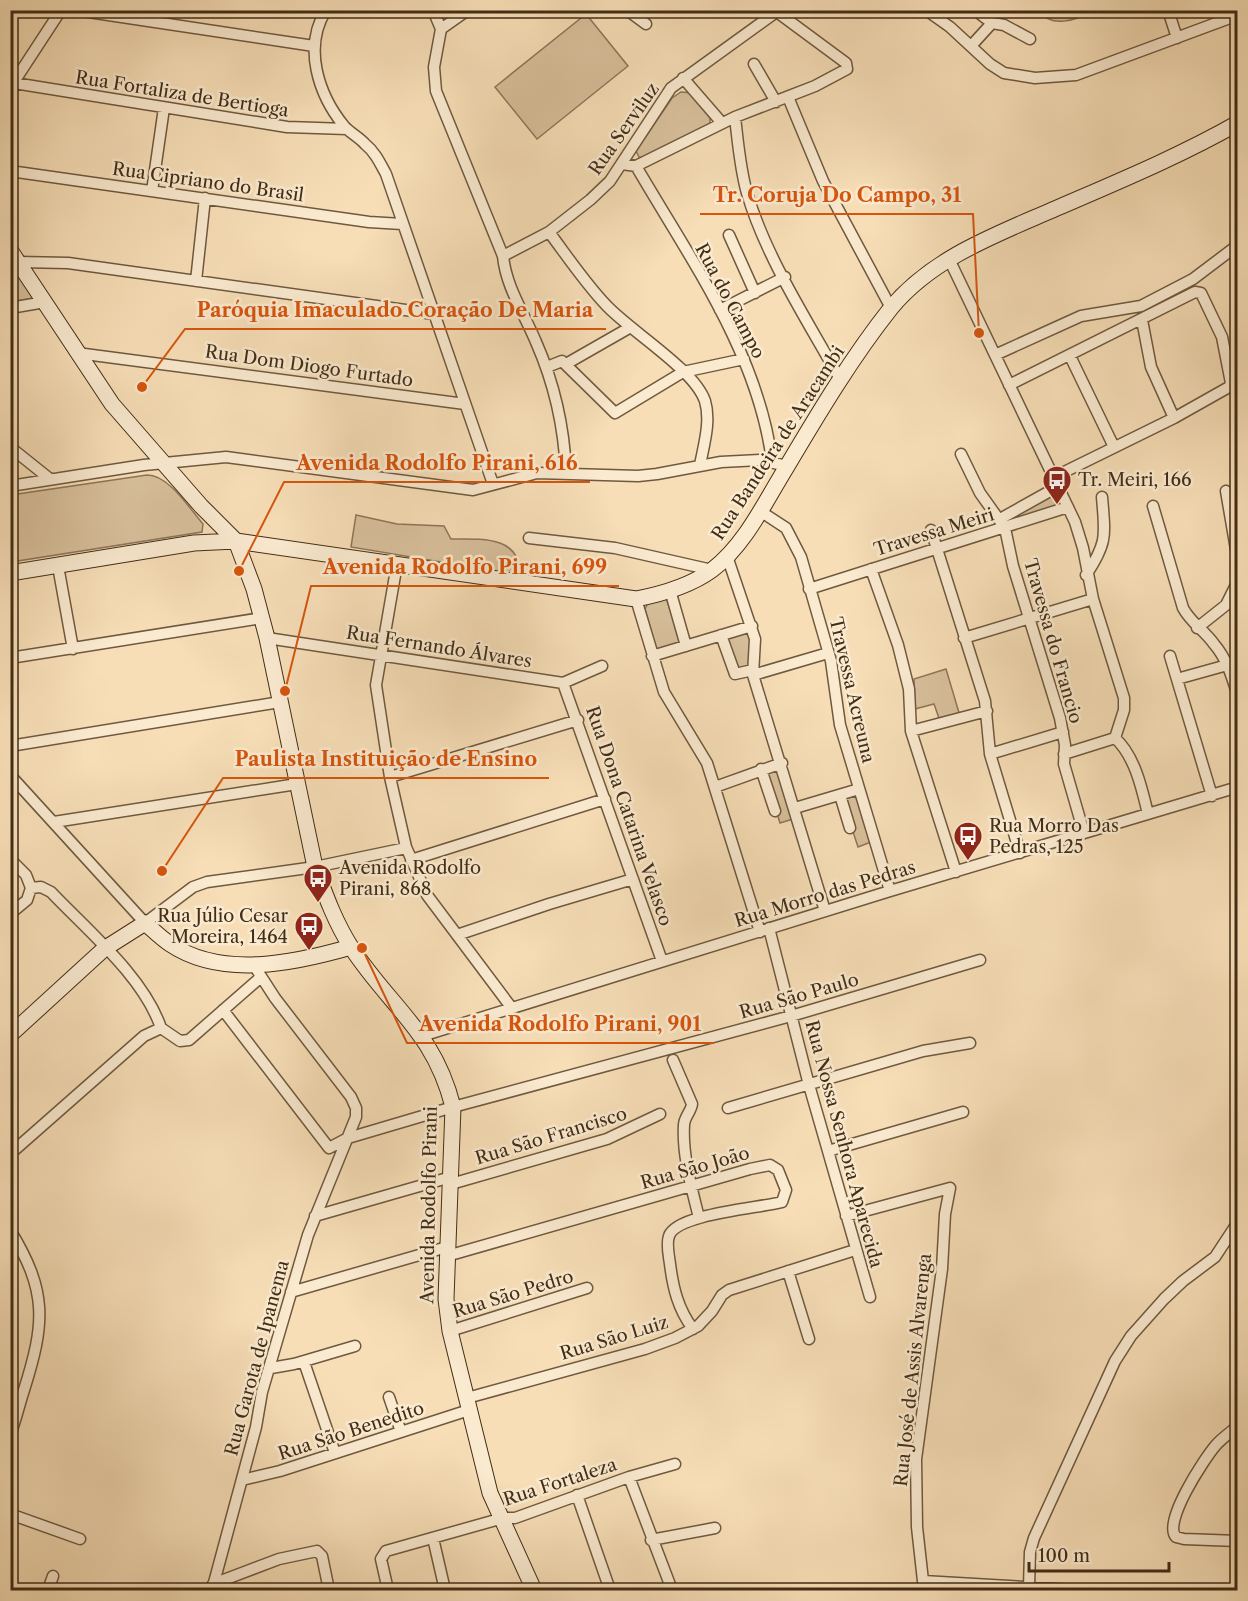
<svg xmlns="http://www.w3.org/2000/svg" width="1248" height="1601" font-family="'Libre Caslon Text',serif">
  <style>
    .green { fill: #d8c09c; stroke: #8d7659; stroke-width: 1.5 }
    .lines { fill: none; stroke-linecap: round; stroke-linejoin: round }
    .street-casing { stroke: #6f593e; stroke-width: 13 }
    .secondary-casing { stroke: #422d16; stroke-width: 17 }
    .street { stroke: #faead0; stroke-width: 10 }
    .secondary { stroke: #faead0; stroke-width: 15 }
    .labels { text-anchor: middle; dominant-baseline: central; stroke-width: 5; stroke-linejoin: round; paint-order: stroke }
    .street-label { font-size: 18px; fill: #422d16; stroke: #faead0 }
    .poi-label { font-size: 18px; fill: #422d16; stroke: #faead0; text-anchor: start }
    .leader { fill: none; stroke: #d7550d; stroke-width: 2 }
    .callout-dot { fill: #d7550d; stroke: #faead0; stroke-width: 2 }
    .callout-label { font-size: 20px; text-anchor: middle; font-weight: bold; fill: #d7550d; stroke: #faead0; stroke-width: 5; stroke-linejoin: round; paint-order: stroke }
  </style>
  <rect width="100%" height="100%" fill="#f7deb7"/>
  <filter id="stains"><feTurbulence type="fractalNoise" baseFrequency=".00333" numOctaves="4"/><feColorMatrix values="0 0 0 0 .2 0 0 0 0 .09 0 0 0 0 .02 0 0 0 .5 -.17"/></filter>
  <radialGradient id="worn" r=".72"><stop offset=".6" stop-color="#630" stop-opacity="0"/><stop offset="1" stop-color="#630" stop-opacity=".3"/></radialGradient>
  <path class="green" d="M1038,11H1092C1075,21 1052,28 1038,11Z
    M586,14L628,66L537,139L495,87Z
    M681,92L692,93L710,118V124L643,158L639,157L636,151L672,98Z
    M11,265L35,298L11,302Z
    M147,475C169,475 189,508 203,524L202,532L11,562V495Z
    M1057,491L1061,506L1013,524L1011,516Z
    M356,515L397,524L444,526L451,539C479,539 522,535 519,575L351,547Z
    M663,598L667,600L680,641L679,646L657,651L645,609L648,603Z
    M747,629L752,646L750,666L737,671L725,637Z
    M946,669L960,716L940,721L934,704L915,709L914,679Z
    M777,767L793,819L780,823L764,771Z
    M855,790L871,842L858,847L841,795Z"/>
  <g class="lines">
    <g class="street-casing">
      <path id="street" d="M75,10L314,46
        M326,10C303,47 318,94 344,126C350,133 359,137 365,144C375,152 380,163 386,174L493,484
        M433,10L441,29L434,67L436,91L503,256C506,287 524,313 536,342C555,385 564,425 566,472
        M627,10L646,24
        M926,10L950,27L990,64L1004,73L1035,78L1076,75L1238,15
        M1168,10L1177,38
        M992,23L1004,25L1030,39
        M441,29L468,10
        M971,46L992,23L975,10
        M754,64L776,102
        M683,78L722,123
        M14,83L287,127L347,129
        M10,88L61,10
        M788,97L823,181L891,308
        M735,117C738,142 740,169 747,193C766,258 809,323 841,381
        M622,164L636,166L735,117L815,86L847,69L846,63L777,12
        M636,166C690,259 758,352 772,461
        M10,171L369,222L402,224
        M152,191L164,108
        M549,232C567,256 585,283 606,305C630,331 694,369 705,401C711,421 704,444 700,465
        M729,235L755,293
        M503,256L549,232L590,200L610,181L671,88L779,10
        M949,259L1075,522L1083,548L1093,599L1124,698V710L1115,738C1135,756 1142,789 1148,814
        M19,262L68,263L434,314
        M196,281L205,198
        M10,308L45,302
        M720,310L785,277
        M1142,320L1151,367L1174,418
        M77,353L465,404
        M995,355L1081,316L1141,306L1193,279L1238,245
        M1070,356L1114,447
        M566,364L629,328
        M547,367L562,361L615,413L683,372L744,359
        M1009,385L1195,292L1201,293L1222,337L1231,383L1229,387L1174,418L1054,477
        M10,447L50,479
        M961,454L980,493L1005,528L1013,566L1060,718L1065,745L1064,764L1084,833
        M10,486L144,465L226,457L473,490L537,473L638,476L657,474L721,462L760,460L787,466
        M1226,491L1238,561
        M1153,506L1183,608C1191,623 1204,630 1214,644C1227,659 1232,677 1238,696
        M760,511L786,528L801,557L831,661L840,725L890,891
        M1000,519L1059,486
        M931,530L985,701L990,754L1020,853
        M529,538L615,548L712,570
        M727,556L755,639L753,675L825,911
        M397,564L376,685L390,777L406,847L427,895L511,1007
        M58,566L73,649
        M871,569L898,645L909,689L911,731L956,872
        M1086,575C1108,542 1105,535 1102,497
        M809,589L1068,507
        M670,590L686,646
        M636,599L664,692L707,763L760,932
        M1197,628L1226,605L1238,581
        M721,635L735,674L753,670
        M267,638L563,683L602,666
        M964,638L1093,599
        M652,656L752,626
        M1170,656L1212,796
        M10,658L262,618
        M753,675L828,653
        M1177,679L1238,662
        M563,683L662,961
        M911,731L987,711
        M10,746L280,702
        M990,754L1063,732
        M1064,754L1115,738
        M761,769L775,811
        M10,775L145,923L193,887L207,882L315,867L406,848
        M390,777L578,720
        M715,787L782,763
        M840,795L850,828
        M795,808L859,789
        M54,822L297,784
        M10,859L26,875L31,888L27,900L10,914
        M411,860L605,799
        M31,888L41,887L51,892C87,930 144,977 161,1028
        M769,928L809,1085L870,1297
        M457,935L549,904L633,879
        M223,1010L329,1148L348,1138L453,1107L791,1016L980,960
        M161,1028L180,1041L189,1040L261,977
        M422,1036L890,891L1238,787
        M673,1060L692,1104C691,1112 684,1117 684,1125C682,1155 692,1189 699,1218
        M728,1108L923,1051L970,1043
        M828,1151L963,1112
        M10,1154L144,1036L161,1028
        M451,1184L607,1139L660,1114
        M315,1216L451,1177
        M846,1216L950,1188
        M10,1230C48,1292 45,1323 24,1390C19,1405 16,1420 10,1435
        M447,1256L750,1169L770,1165L778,1170L786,1190L782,1202C760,1208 676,1214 669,1236C666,1244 669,1256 670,1264C673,1288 678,1309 693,1329
        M788,1271L809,1339
        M291,1292L447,1247
        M450,1331L587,1288
        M304,1362L335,1453
        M271,1368L294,1364L355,1346
        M389,1397L401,1432
        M467,1398L645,1349L675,1338L698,1326L712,1311L722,1295L729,1290L855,1250
        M1238,1426C1231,1432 1222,1438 1216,1445C1204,1459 1162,1523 1176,1537L1184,1539L1238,1541
        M629,1477L672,1590
        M242,1480L280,1471L469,1410
        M577,1495L610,1590
        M10,1514L80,1539
        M433,1538L445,1590
        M651,1540L715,1528
        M923,1581L1075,1590
        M213,1584L279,1559L317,1551L322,1556L329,1590
        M1029,1587L1030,1552L1034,1538L1115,1361L1131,1336L1164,1299L1183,1281L1215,1257L1238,1222
        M48,1590L53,1576
        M212,1590L256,1427L262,1392L308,1235L356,1117V1108L351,1097L275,998L255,967
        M388,1590L381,1559L386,1551L503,1518H515L629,1477L675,1464
        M924,1590L917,1527L916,1459L942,1269L945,1214L950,1188"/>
    </g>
    <g class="secondary-casing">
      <path id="secondary" d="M10,250L112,404L201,506L236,541L254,589L267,638L315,867C325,894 335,922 351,947C390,1007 434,1031 453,1107L446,1299L450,1331L490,1493L534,1590
        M10,573L194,543L236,541L636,599C662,594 690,586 712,570C745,545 765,502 786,468C818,414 852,357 891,308C933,257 998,234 1057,208C1117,182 1180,156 1238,123
        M10,1035L104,949L145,923C153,930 161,938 170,944C222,979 295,963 351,947"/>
    </g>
    <use href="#street" class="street"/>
    <use href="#secondary" class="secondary"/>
  </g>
  <defs>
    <g id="bus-pin" transform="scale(1.5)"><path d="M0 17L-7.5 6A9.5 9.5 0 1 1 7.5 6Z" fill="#8f2418" stroke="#faead0"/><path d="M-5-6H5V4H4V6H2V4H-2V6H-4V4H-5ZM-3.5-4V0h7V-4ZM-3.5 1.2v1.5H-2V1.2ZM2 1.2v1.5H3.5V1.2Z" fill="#fff"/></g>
  </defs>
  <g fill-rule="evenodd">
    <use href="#bus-pin" x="1057" y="480"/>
    <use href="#bus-pin" x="968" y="836"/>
    <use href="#bus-pin" x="318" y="878"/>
    <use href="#bus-pin" x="309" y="926"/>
  </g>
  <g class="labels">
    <g class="street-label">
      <text transform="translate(182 94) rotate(9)">Rua Fortaliza de Bertioga</text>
      <text transform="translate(624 129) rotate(-55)">Rua Serviluz</text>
      <text transform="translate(208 182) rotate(8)">Rua Cipriano do Brasil</text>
      <text transform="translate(730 301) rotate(62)">Rua do Campo</text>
      <text transform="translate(309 366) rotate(8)">Rua Dom Diogo Furtado</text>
      <text transform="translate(778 443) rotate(-57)">Rua Bandeira de Aracambi</text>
      <text transform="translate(934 532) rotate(-17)">Travessa Meiri</text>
      <text transform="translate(1053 641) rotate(74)">Travessa do Francio</text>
      <text transform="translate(439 647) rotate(9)">Rua Fernando Álvares</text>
      <text transform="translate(852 690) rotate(77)">Travessa Acreuna</text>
      <text transform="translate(629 816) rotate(71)">Rua Dona Catarina Velasco</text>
      <text transform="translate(825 894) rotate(-17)">Rua Morro das Pedras</text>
      <text transform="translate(799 996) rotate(-16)">Rua São Paulo</text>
      <text transform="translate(551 1136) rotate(-17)">Rua São Francisco</text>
      <text transform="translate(844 1144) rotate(75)">Rua Nossa Senhora Aparecida</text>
      <text transform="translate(695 1168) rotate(-16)">Rua São João</text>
      <text transform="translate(429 1205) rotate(-89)">Avenida Rodolfo Pirani</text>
      <text transform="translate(513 1294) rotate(-17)">Rua São Pedro</text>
      <text transform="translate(614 1338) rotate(-17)">Rua São Luiz</text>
      <text transform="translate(257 1358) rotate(-75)">Rua Garota de Ipanema</text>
      <text transform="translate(913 1370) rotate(-84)">Rua José de Assis Alvarenga</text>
      <text transform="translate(351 1431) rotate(-18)">Rua São Benedito</text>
      <text transform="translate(560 1482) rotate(-18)">Rua Fortaleza</text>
    </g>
    <g class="poi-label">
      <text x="1078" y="480">Tr. Meiri, 166</text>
      <text x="989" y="826">Rua Morro Das<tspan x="989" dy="21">Pedras, 125</tspan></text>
      <text x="339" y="868">Avenida Rodolfo<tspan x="339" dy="21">Pirani, 868</tspan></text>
      <text x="288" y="916" text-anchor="end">Rua Júlio Cesar<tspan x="288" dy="21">Moreira, 1464</tspan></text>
    </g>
  </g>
  <path class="leader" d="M979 333L973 214H700M142 387L185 329H606M239 571L284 482H590M285 691L311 586H619M162 871L223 778H549M362 948L407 1043H714"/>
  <g class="callout-dot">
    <circle cx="979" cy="333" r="6"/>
    <circle cx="142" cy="387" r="6"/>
    <circle cx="239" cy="571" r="6"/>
    <circle cx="285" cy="691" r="6"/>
    <circle cx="162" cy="871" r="6"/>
    <circle cx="362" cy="948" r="6"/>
  </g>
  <g class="callout-label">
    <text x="837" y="202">Tr. Coruja Do Campo, 31</text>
    <text x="395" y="317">Paróquia Imaculado Coração De Maria</text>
    <text x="437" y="470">Avenida Rodolfo Pirani, 616</text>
    <text x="465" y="574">Avenida Rodolfo Pirani, 699</text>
    <text x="386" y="766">Paulista Instituição de Ensino</text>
    <text x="560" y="1031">Avenida Rodolfo Pirani, 901</text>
  </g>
  <rect width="1248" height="1601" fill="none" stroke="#f7deb7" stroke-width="36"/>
  <rect x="12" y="12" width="1224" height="1577" fill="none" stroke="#422d16" stroke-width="3"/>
  <rect x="18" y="18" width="1212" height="1565" fill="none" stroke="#422d16" stroke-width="1.5"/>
  <path d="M1029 1562v9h140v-9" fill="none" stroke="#422d16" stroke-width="3"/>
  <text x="1038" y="1562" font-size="18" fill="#422d16" stroke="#faead0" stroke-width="4.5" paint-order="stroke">100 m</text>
  <rect width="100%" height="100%" filter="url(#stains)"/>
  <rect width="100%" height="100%" fill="url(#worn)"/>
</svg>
